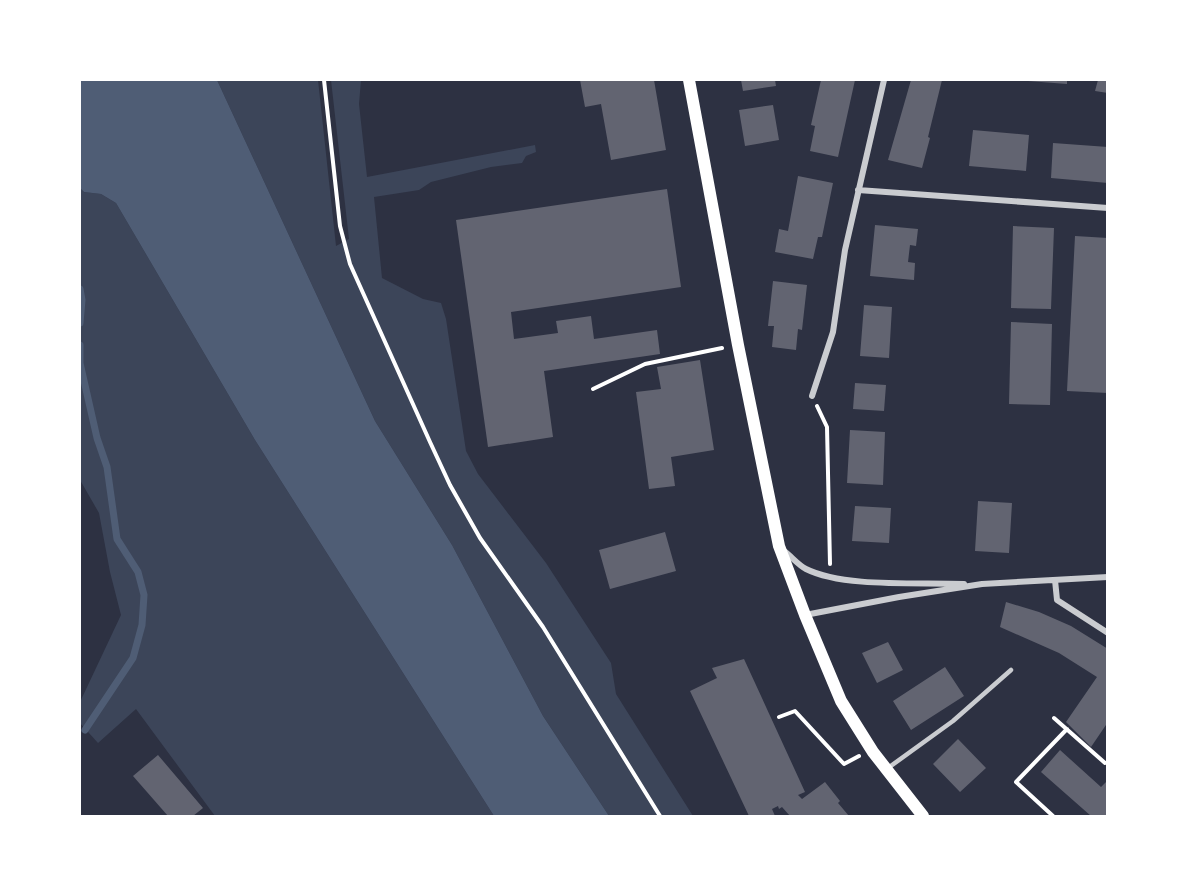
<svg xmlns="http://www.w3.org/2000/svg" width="1187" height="896" font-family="Arial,sans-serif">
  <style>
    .green { fill: #3c4559 }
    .water { fill: #4f5d75 }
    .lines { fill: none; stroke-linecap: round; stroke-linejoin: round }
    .stream { stroke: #4f5d75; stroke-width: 7 }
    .building { fill: #626471 }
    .path { stroke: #fff; stroke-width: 4 }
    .service { stroke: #caccd0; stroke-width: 4.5 }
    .minor { stroke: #caccd0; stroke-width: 6 }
    .secondary { stroke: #fff; stroke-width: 12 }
  </style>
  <rect width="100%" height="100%" fill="#2d3142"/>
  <path class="green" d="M217,80H318L336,246L349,239L331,80H361L359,104L367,177L535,145L536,152L526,156L522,163L491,167L431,182L419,190L374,197L382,278L423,299L441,303L446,319L466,451L478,474L546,563L611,663L616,694L693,816H609L543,716L452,545L375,421Z
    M80,188L84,192L101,194L116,203L255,440L494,816H215L136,709L98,743L80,723V702L121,615L110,572L99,513L80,480Z"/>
  <path class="water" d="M80,80H217L375,421L452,545L543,716L609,816H494L255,440L116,203L101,194L84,192L80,188Z"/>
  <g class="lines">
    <path class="stream" d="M80,289L82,300L80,323
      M80,345V363L97,438L107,467L117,539L138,572L144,595L142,625L133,658L85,730"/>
  </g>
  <path class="building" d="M580,80H654L666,150L611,160L601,104L585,107Z
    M741,80H775L776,86L743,91Z
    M821,80H855L838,157L810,151L815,126L811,125Z
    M911,80H942L928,137L930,138L922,168L888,160Z
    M1029,80H1067V84L1028,81Z
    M1098,80H1108V93L1095,91Z
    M773,105L779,140L745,146L739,110Z
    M973,130L1029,135L1026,171L969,166Z
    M1053,143L1108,147V183L1051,178Z
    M798,176L833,183L822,237H818L813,259L775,252L779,229L788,231Z
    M667,189L681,287L511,312L514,339L558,333L556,321L591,316L594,339L657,330L660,354L544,371L553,437L488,447L456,220Z
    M875,225L918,229L916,246L910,245L908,262L915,263L914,280L870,276Z
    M1013,226L1054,228L1051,309L1011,308Z
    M1075,236L1108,238V393L1067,391Z
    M773,281L807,285L802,330L798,329L796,350L772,347L774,326H768Z
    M864,305L892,307L889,358L860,356Z
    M1011,322L1052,324L1050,405L1009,404Z
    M700,360L714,450L671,457L675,486L649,489L636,392L661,389L657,367Z
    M855,383L886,385L884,411L853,409Z
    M850,430L885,432L883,485L847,483Z
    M978,501L1012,503L1009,553L975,551Z
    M855,506L891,508L889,543L852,541Z
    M665,532L676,571L610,589L599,550Z
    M1006,602L1039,612L1071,626L1108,649V722L1091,747L1066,722L1097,677L1059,653L1000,627Z
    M888,642L903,670L877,683L862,653Z
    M744,659L805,792L798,795L802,799L825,782L840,801L838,803L849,816H790L782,807L779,809L778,806L772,809L775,816H749L690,691L717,678L712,668Z
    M945,667L964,696L911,730L893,701Z
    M958,739L986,768L960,792L933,764Z
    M1060,750L1101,787L1108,780V816H1091L1041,772Z
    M158,755L203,808L193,816H168L133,776Z"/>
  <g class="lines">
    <path class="path" d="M324,80L340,226L350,264L430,442L450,485L480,538L543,627L660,816
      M593,389L645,364L722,348
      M817,406L827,427L830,564
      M779,717L795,711L844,764L859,756
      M1054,718L1105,763
      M1053,816L1016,782L1067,729"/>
    <path class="service" d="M888,768L953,721L1011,670"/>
    <path class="minor" d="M858,190L1108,208
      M812,396L833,332L845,250L884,80
      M784,551C791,556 798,565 806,569C844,588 920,582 964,584
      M1055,580L1057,600L1108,633
      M805,615L899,597L982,584L1108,577"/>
    <path class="secondary" d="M689,80L738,345L779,546L805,615L841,701L873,752L923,816"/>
  </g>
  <rect width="1187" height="896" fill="none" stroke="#ffffff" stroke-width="162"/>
</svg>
